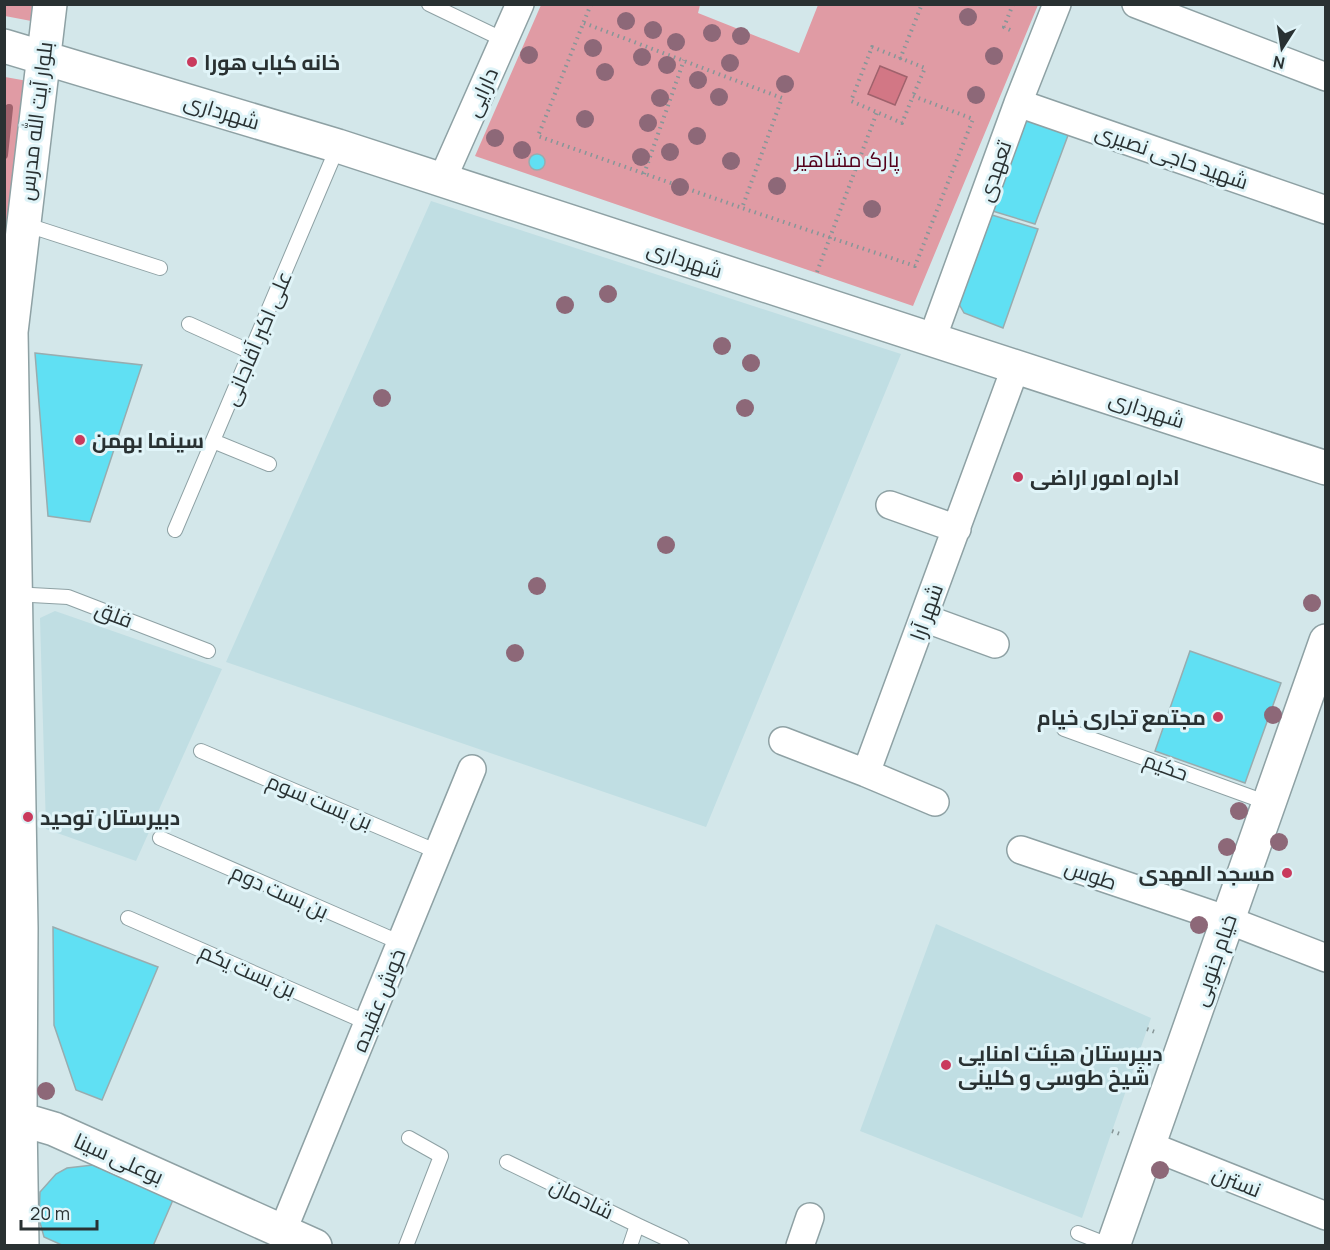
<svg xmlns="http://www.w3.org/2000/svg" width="1330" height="1250" font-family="Manrope,Cairo,sans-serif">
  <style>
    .built { fill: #c0dee3 }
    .green { fill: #e09ba4 }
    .water { fill: #d27785; stroke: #9f626c; stroke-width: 1.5 }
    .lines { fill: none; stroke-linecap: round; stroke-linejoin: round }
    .stream { stroke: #9f626c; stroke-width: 8 }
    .building { fill: #60e0f3; stroke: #98acaf; stroke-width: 1.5 }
    .lane-casing { stroke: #8ea1a4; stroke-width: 16 }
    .street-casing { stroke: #8ea1a4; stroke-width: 30 }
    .secondary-casing { stroke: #8ea1a4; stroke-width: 36 }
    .path { stroke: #879698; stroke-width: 4; stroke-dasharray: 1.5 4.5; stroke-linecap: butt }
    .lane { stroke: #fff; stroke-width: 14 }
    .street { stroke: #fff; stroke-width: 27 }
    .secondary { stroke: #fff; stroke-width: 33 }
    .tree { fill: #8d6878 }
    .poi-dot { fill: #c93a5d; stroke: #e0f4f8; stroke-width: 2 }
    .labels { text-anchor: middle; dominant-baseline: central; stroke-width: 6; stroke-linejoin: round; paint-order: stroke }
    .poi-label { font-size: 21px; font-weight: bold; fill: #293132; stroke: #e0f4f8; text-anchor: start }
    .street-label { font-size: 21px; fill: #293132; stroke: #e0f4f8 }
    .park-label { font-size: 21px; fill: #54001b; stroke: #e0f4f8 }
  </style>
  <rect width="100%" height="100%" fill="#d3e7ea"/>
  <path class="built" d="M431,201L901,354L706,827L226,662Z
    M55,611L222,669L136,861L46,829L40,618Z
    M936,924L1151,1018L1082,1218L860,1131Z"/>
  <path class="green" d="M4,5H50L47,24L5,16Z
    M541,5H700L698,13L799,53L818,5H1038L913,306L475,156Z
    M5,77L39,83L5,579Z"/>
  <path class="water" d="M880,66L907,77L895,105L868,94Z"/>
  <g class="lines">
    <path class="stream" d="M4,155L9,108"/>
  </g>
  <path class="building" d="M1024,114L1070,130L1035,224L986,209Z
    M529 162a8 8 0 1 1 16 0a8 8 0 1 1-16 0Z
    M992,215L1038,229L1003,328L964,313L959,304Z
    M35,353L142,365L90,522L48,516Z
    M1190,651L1281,683L1245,783L1155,751Z
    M53,927L158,967L102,1100L76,1090L54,1025Z
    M93,1165L173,1200L153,1246H64L44,1237L39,1219L40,1192L56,1174L67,1168Z"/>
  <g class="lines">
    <g class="lane-casing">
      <path id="lane" d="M429,4L504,40
        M24,224L160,268
        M189,324L251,352
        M213,441L269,464
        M175,530L338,146
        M13,594L68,597L208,651
        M1064,729L1268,803
        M201,751L438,852
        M160,838L401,943
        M128,918L368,1023
        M507,1162L637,1225L630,1246
        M637,1225L682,1246
        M1078,1233L1111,1246
        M406,1246L441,1156L409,1138"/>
    </g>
    <g class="street-casing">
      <path id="street" d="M1136,4L1326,77
        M1018,103L1326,210
        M442,180L520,4
        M932,339L1018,103L1057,4
        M890,505L957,529
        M924,618L995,644
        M783,741L866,773L1016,366
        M866,773L935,802
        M1021,850L1228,920L1326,958
        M1148,1145L1326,1216
        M283,1230L472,769
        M800,1246L810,1217"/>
    </g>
    <g class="secondary-casing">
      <path id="secondary" d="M4,46L338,146L1326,468
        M4,1118L20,1119L54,1129L315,1246
        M22,1246L20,1119L21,928L11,332L50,4
        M1113,1246L1326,641"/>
    </g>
    <path class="path" d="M591,4L538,136L742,208
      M1013,4L1004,27L1014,32
      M584,23L782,98L742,208L915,266L973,119L913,96L902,123L851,101L872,47L925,68L913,96
      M900,59L922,4
      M644,174L684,60
      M817,272L877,112
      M1147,1029L1158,1033
      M1112,1131L1123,1135"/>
    <use href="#lane" class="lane"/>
    <use href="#street" class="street"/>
    <use href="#secondary" class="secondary"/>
  </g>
  <g class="tree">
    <circle cx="968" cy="17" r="9"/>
    <circle cx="626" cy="21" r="9"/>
    <circle cx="653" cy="30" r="9"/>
    <circle cx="712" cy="33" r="9"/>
    <circle cx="741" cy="36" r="9"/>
    <circle cx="676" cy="42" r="9"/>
    <circle cx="593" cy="48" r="9"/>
    <circle cx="529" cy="55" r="9"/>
    <circle cx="994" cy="56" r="9"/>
    <circle cx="642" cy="57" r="9"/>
    <circle cx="730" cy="63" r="9"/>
    <circle cx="667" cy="65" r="9"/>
    <circle cx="605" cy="72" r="9"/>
    <circle cx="698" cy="80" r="9"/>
    <circle cx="785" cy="84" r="9"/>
    <circle cx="976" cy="95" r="9"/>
    <circle cx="719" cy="97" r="9"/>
    <circle cx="660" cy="98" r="9"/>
    <circle cx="585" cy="119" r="9"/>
    <circle cx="648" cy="123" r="9"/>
    <circle cx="697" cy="136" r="9"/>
    <circle cx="495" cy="138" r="9"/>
    <circle cx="522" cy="150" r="9"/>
    <circle cx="670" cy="152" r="9"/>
    <circle cx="641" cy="157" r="9"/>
    <circle cx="731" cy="161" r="9"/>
    <circle cx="777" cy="186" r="9"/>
    <circle cx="680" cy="187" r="9"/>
    <circle cx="872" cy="209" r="9"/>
    <circle cx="608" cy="294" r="9"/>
    <circle cx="565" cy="305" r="9"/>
    <circle cx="722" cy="346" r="9"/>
    <circle cx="751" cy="363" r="9"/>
    <circle cx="382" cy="398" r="9"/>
    <circle cx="745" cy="408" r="9"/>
    <circle cx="666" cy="545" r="9"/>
    <circle cx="537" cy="586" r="9"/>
    <circle cx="1312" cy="603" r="9"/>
    <circle cx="515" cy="653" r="9"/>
    <circle cx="1273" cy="715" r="9"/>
    <circle cx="1239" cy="811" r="9"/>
    <circle cx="1279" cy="842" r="9"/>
    <circle cx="1227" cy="847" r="9"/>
    <circle cx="1199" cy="925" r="9"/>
    <circle cx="46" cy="1091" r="9"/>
    <circle cx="1160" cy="1170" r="9"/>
  </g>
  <g class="poi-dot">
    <circle cx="192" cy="62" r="6"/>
    <circle cx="80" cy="440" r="6"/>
    <circle cx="1018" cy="477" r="6"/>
    <circle cx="1218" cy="717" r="6"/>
    <circle cx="28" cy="817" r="6"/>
    <circle cx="1287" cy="873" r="6"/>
    <circle cx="946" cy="1065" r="6"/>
  </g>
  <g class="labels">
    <g class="poi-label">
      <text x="204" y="62">خانه کباب هورا</text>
      <text x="92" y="440">سینما بهمن</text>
      <text x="1030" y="477">اداره امور اراضی</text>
      <text x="1206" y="717" text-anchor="end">مجتمع تجاری خیام</text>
      <text x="40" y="817">دبیرستان توحید</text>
      <text x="1275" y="873" text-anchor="end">مسجد المهدی</text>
      <text x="958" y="1053">دبیرستان هیئت امنایی<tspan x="958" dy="24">شیخ طوسی و کلینی</tspan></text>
    </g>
    <g class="street-label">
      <text transform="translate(481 92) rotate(-66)">دارایی</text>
      <text transform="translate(222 111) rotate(17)">شهرداری</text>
      <text transform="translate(35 121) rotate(-83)">بلوار آیت الله مدرس</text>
      <text transform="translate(1172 156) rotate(19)">شهید حاجی نصیری</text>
      <text transform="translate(994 171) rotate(-71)">تعهدی</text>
      <text transform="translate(685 259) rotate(18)">شهرداری</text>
      <text transform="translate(257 338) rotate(-67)">علی اکبر آقاجانی</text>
      <text transform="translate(1147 409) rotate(18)">شهرداری</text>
      <text transform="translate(926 612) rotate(-70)">شهر آرا</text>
      <text transform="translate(114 614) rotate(21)">فلق</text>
      <text transform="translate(1166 766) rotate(20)">حکیم</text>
      <text transform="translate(320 801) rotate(23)">بن بست سوم</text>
      <text transform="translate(1091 874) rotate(19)">طوس</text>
      <text transform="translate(280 891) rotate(24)">بن بست دوم</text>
      <text transform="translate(1214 960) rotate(-71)">خیام جنوبی</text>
      <text transform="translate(248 970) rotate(24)">بن بست یکم</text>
      <text transform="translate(378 1000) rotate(-68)">خوش عقیده</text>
      <text transform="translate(119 1158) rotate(24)">بوعلی سینا</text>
      <text transform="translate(1237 1181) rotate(22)">نسترن</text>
      <text transform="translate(582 1198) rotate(26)">شادمان</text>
    </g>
    <g class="park-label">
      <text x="847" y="159">پارک مشاهیر</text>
    </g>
  </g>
  <rect width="1330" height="1250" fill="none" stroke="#293132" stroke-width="12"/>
  <g transform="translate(1282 48) rotate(192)" stroke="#e0f4f8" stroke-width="4.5" paint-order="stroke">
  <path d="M0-4.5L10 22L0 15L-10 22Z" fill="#293132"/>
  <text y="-9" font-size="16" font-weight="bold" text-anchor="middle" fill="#293132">N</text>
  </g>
  <path d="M21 1220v9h76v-9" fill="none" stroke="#293132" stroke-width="3"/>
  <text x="30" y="1220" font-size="18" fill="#293132" stroke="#e0f4f8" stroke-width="4.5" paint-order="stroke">20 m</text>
</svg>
